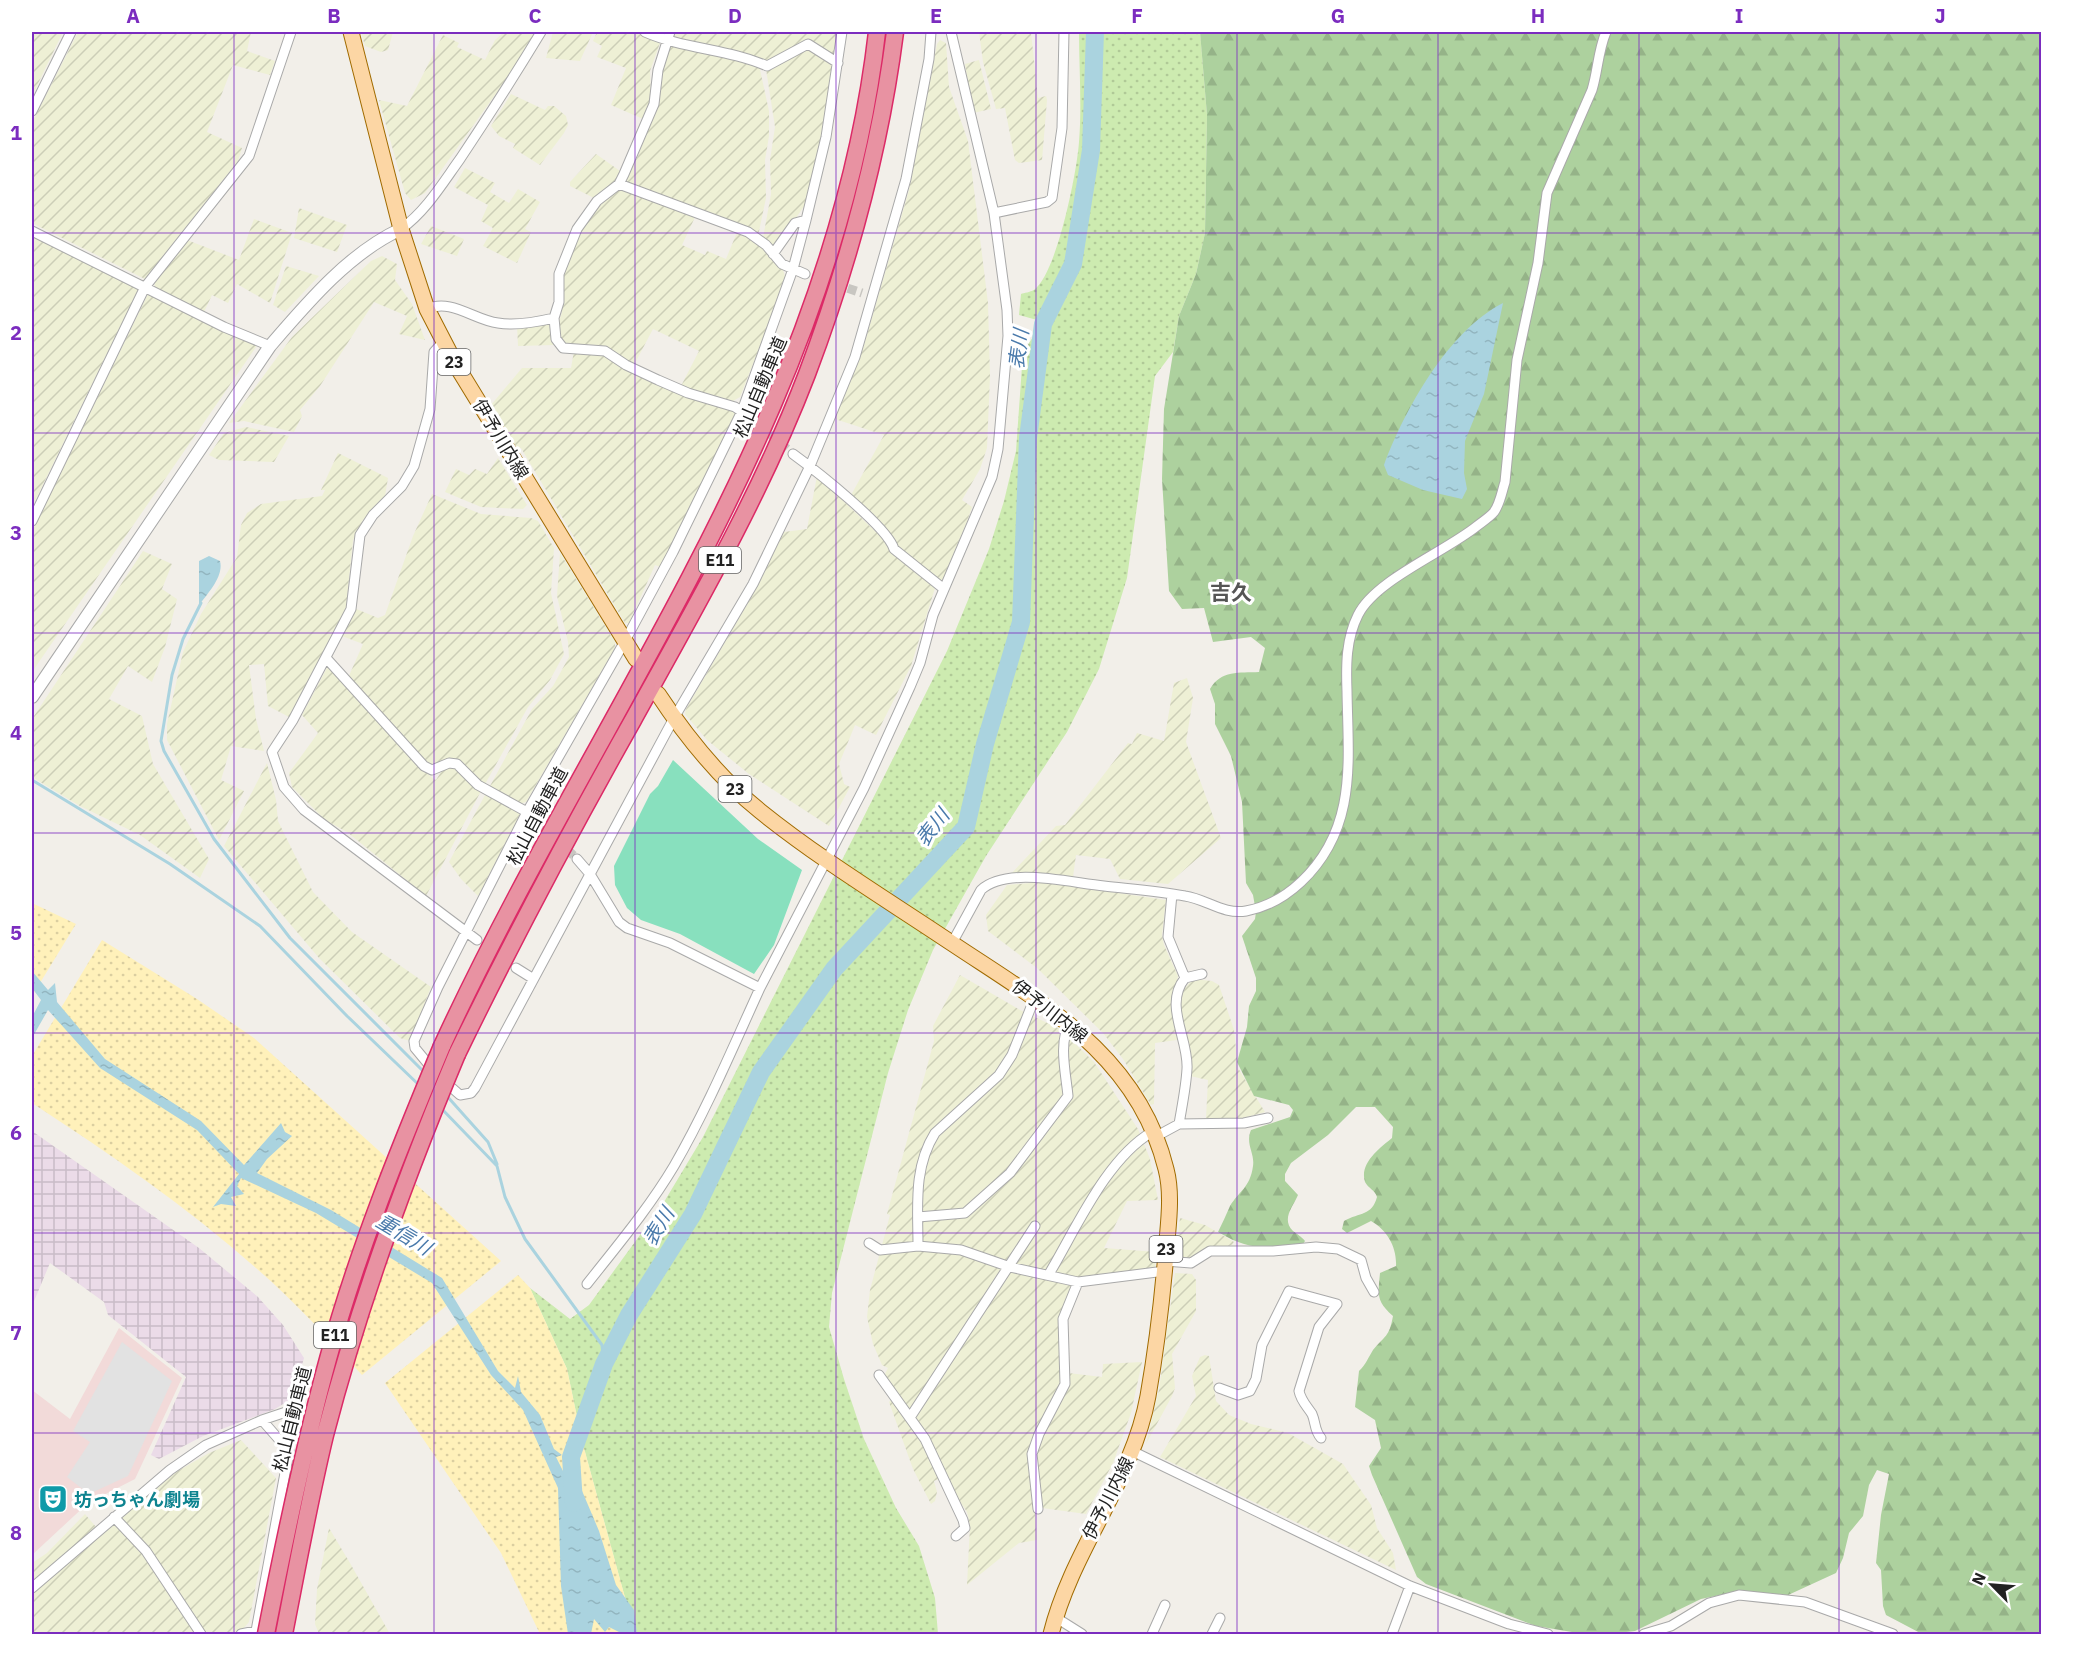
<svg xmlns="http://www.w3.org/2000/svg" width="2073" height="1666" font-family="'IBM Plex Sans','Noto Sans JP',sans-serif">
  <style>
    .commercial { fill: #f2dad9 }
    .industrial { fill: url(#industrial-grid) }
    .farmland { fill: url(#farmland-furrows) }
    .grass { fill: url(#grass-dots) }
    .forest { fill: url(#forest-firs) }
    .sand { fill: url(#sand-dots) }
    .pitch { fill: #88e0be }
    .parking { fill: #e2e2e2 }
    .water { fill: url(#water-ripples) }
    .lines { fill: none; stroke-linecap: round; stroke-linejoin: round }
    .stream { stroke: #aad3df; stroke-width: 3 }
    .river { stroke: #aad3df; stroke-width: 18 }
    .minor-tunnel { stroke: #c8c6c1; stroke-width: 9; stroke-dasharray: 9 4.5; stroke-linecap: butt }
    .minor-casing { stroke: #a9a9a9; stroke-width: 11 }
    .tertiary-casing { stroke: #a9a9a9; stroke-width: 14 }
    .primary-casing { stroke: #a06b00; stroke-width: 17 }
    .motorway-casing { stroke: #dc2a67; stroke-width: 19 }
    .minor { stroke: #fff; stroke-width: 9 }
    .tertiary { stroke: #fff; stroke-width: 12 }
    .primary { stroke: #fcd6a4; stroke-width: 15 }
    .motorway { stroke: #e892a2; stroke-width: 16 }
    .motorway-bridge-casing { stroke: #dc2a67; stroke-width: 19; stroke-linecap: butt }
    .motorway-bridge { stroke: #e892a2; stroke-width: 16 }
    .grid { fill: none; stroke: #7b2cbf; stroke-width: 1.5; stroke-opacity: 0.55 }
    .labels { text-anchor: middle; dominant-baseline: central; stroke-width: 6; stroke-linejoin: round; paint-order: stroke }
    .shield { fill: #fff; stroke: #646464; stroke-width: 1.5 }
    .shield-label { font-size: 16px; font-weight: bold; fill: #222 }
    .street-label { font-size: 18px; fill: #222; stroke: #fff }
    .culture-label { font-size: 18px; font-weight: bold; fill: #0d838f; stroke: #fff; text-anchor: start }
    .water-label { font-size: 20px; font-style: italic; fill: #4a7aab; stroke: #fff }
    .quarter-label { font-size: 21px; font-weight: bold; fill: #555; stroke: #fff }
    .neatline { fill: none; stroke: #7b2cbf; stroke-width: 2 }
    .grid-label { font-size: 20px; text-anchor: middle; font-weight: bold; fill: #7b2cbf }
  </style>
  <defs>
    <pattern id="industrial-grid" width="8" height="8" patternUnits="userSpaceOnUse" patternTransform="scale(1.5)"><rect width="8" height="8" fill="#ebdbe8"/><path d="M0 4h8M4 0v8" fill="none" stroke="#c9bcc7"/></pattern>
    <pattern id="farmland-furrows" width="10" height="10" patternUnits="userSpaceOnUse" patternTransform="scale(1.5)"><rect width="10" height="10" fill="#eef0d5"/><path d="M-1 1l2-2M0 10L10 0M9 11l2-2" fill="none" stroke="#ccceb7"/></pattern>
    <pattern id="grass-dots" width="8" height="8" patternUnits="userSpaceOnUse" patternTransform="scale(1.5)"><rect width="8" height="8" fill="#cdebb0"/><path d="M2 2h.1M6 6h.1" fill="none" stroke="#b0c997" stroke-width="1.8" stroke-linecap="round"/></pattern>
    <pattern id="forest-firs" width="22" height="20" patternUnits="userSpaceOnUse" patternTransform="scale(1.5)"><rect width="22" height="20" fill="#add19e"/><path d="M5 1l3.5 6h-7zM16 11l3.5 6h-7z" fill="#95b388"/></pattern>
    <pattern id="sand-dots" width="8" height="8" patternUnits="userSpaceOnUse" patternTransform="scale(1.5)"><rect width="8" height="8" fill="#fff1ba"/><path d="M2 2h.1M6 6h.1" fill="none" stroke="#dacea0" stroke-width="1.8" stroke-linecap="round"/></pattern>
    <pattern id="water-ripples" width="26" height="14" patternUnits="userSpaceOnUse" patternTransform="scale(1.5)"><rect width="26" height="14" fill="#aad3df"/><path d="M2 4q2-2 4 0t4 0M15 11q2-2 4 0t4 0" fill="none" stroke="#92b5bf"/></pattern>
  </defs>
  <rect width="100%" height="100%" fill="#f2efe9"/>
  <path class="commercial" d="M119,1328L182,1378L135,1479L88,1503L32,1555V1390L70,1419Z"/>
  <path class="industrial" d="M32,1131L199,1248L258,1297L283,1325L304,1358L293,1398L275,1409L203,1436L159,1459L151,1455L186,1377L108,1315L104,1302L50,1263L32,1306Z"/>
  <path class="farmland" d="M32,32H63L32,96Z
    M78,32H251L247,51L275,61L270,75L233,65L207,132L242,148L238,161L145,279L32,223V123Z
    M361,32H393L388,50L381,52L365,46Z
    M504,32H535L505,81L425,193L411,200L405,193L379,100L407,106L443,35L459,43L457,47L485,60L495,40Z
    M553,32H593L580,61L546,58Z
    M597,32H635L660,43L650,71L651,101L643,119L611,105L626,68L597,57L602,46L593,41Z
    M674,32H838L834,56L810,41L771,63L675,38L672,37Z
    M979,32H1031L1038,98L1046,96L1047,100L1042,160L1019,163L1015,160L1005,108L996,109L983,62Z
    M940,40L946,43L949,87L968,141L988,303L990,376L987,448L980,469L962,500L972,507L968,519L943,579L939,581L900,550L850,497L884,435L835,419L864,345L909,190L937,44Z
    M670,42L759,65L769,111V136L765,160L766,198L758,236L623,182L637,158L658,105L661,74Z
    M805,47L831,63L833,71L820,142L805,205L774,249L763,238L771,194L770,160L775,127L766,69H773Z
    M979,60L991,109L973,113L965,64Z
    M511,94L545,110L548,106H554L566,116L568,125L564,133L540,165L513,148L515,144L499,136L491,126Z
    M596,154L620,171L615,181L594,198L570,186V182Z
    M465,168L495,183L490,192L509,203L518,189L540,202L525,229L531,232L517,263L483,246L493,228L481,221L488,205L454,187Z
    M618,188L647,200L696,215L682,245L705,255L707,251L726,259L738,230L755,240L782,267L785,276L760,346L740,397L733,401L681,386L699,351L653,329L634,365L601,345L566,344L560,340L558,325L562,312V274L577,238L600,203Z
    M299,208L347,225L337,252L294,238Z
    M254,219L292,233L270,303L237,284L228,303L212,295L204,312L155,287L154,281L187,240L239,260Z
    M431,226L464,239L457,256L421,244Z
    M32,235L139,288L32,507Z
    M382,256L397,264L395,280L412,304L425,340L399,334L407,316L374,302L320,386L300,410L302,416L294,432L244,421L229,423L292,337L371,261Z
    M286,266L319,276L285,312L273,305Z
    M148,294L233,336L256,344V347L32,672V531Z
    M517,325H549L554,345L518,346Z
    M574,351L606,354L736,413L660,567L655,565L629,623H625L521,448H517L491,405L522,368H571Z
    M246,427L289,436L274,462L219,460L209,455L224,433Z
    M338,453L388,478L385,496L363,520L353,540L346,608L323,659L308,681L291,718L268,706L264,664L249,665L256,719L264,751L231,746L221,780L244,791L219,840L167,740V724L183,652L201,614L237,557L241,525L247,513L261,504L322,496L325,490H321Z
    M498,458L527,505L523,509L481,507L445,492L456,469L469,475L475,469L487,474Z
    M817,476L935,588L911,666L876,735L855,725L839,764L844,784L850,787L829,826L749,774L707,740L685,714L686,709L749,601L784,532L807,529Z
    M432,494L481,514L531,518L538,521L554,548L551,593L564,654L550,680L528,707L484,786L466,768L430,767L348,678L363,644L342,636L354,608L378,618L385,615L413,536Z
    M143,551L172,564L162,589L177,599L165,647L152,682L128,666L109,699L142,716L153,764L209,859L200,878L140,835L80,806L32,777V719Z
    M560,553L615,642V648L526,802L519,804L491,791L490,786L532,709L553,686L569,657L568,642L557,596Z
    M328,666L431,777L436,780L444,767L452,765L481,791L426,896L347,832L325,820L292,787L289,773L318,733L302,715Z
    M1187,678L1193,698L1186,742L1221,838L1168,884L1120,879L1110,859L1076,855L1073,877L1010,875L1056,826L1065,825L1128,743L1132,744L1137,733L1164,741L1174,683Z
    M267,763L276,800L278,821L313,892L352,932L431,987L410,1041L400,1038L319,958L224,846Z
    M485,795L519,811L520,814L478,896L461,879L449,862Z
    M1043,882L1166,900L1162,935L1164,945L1178,976L1174,994L1177,1040L1155,1043L1154,1104L1151,1105L1123,1059L1103,1033L1037,968L988,931L986,915L1007,885Z
    M960,975L1020,1010L1060,1029L1094,1062L1138,1129L1150,1159L1158,1200L1127,1201L1104,1248L1156,1252L1155,1269L1075,1280L1060,1339V1372L1102,1377L1103,1364L1142,1362L1131,1413L1113,1463L1086,1514L1035,1507L1037,1540L1019,1543L967,1585L970,1525L967,1512L943,1477L934,1481L937,1492L935,1501L931,1504L913,1469L889,1402L897,1394L884,1376L888,1368L882,1365L873,1344L867,1317L870,1290L890,1215L887,1214L934,1041L933,1026Z
    M1193,979L1212,981L1219,985L1234,1030L1238,1068L1265,1112L1243,1118H1206L1208,1080L1190,1076L1180,1015L1182,991Z
    M1180,1218L1205,1225L1234,1242L1232,1245L1184,1260L1175,1259Z
    M1175,1273L1192,1274L1196,1280V1311L1172,1354L1175,1388L1172,1396L1146,1444L1159,1390Z
    M1205,1355L1209,1356L1216,1401L1229,1415L1251,1424L1288,1433L1343,1464L1371,1505L1377,1528L1393,1553L1396,1570L1160,1457L1196,1396L1192,1376L1200,1357Z
    M241,1440L276,1478L249,1622L243,1629L235,1634H32V1563L47,1553L85,1514L102,1534L176,1472L209,1453Z
    M329,1528L350,1563L390,1634H319L315,1624L317,1589Z"/>
  <path class="grass" d="M1079,32H1200L1207,115L1205,233L1196,274L1179,316L1173,352L1155,376L1127,578L1099,669L1067,732L986,856L933,950L908,1010L888,1073L832,1293L829,1327L844,1379L864,1439L896,1508L919,1546L935,1598L938,1634H635L582,1441L567,1369L530,1288L570,1319L589,1305L664,1202L703,1137L947,651L989,549L1004,501L1016,451L1023,352L1035,334L1037,320L1019,315L1021,294C1024,293 1030,292 1034,290C1057,273 1077,172 1079,142C1082,106 1079,68 1079,32Z"/>
  <path class="forest" d="M1200,32H2041V1634H1922L1886,1615L1883,1606L1881,1570L1876,1563L1881,1515L1889,1474L1877,1470L1869,1485L1863,1516L1849,1533L1843,1558L1836,1573L1786,1596L1730,1593L1701,1599L1635,1631L1609,1634L1572,1632L1536,1626L1426,1584L1417,1577L1372,1475L1369,1466L1381,1448L1375,1420L1355,1407L1359,1371C1366,1364 1368,1358 1373,1350C1385,1335 1389,1338 1393,1316C1376,1301 1378,1295 1380,1273L1396,1266C1397,1247 1387,1230 1371,1221L1347,1233L1342,1229L1344,1221C1360,1212 1372,1216 1377,1197C1375,1190 1368,1188 1365,1182C1359,1163 1380,1148 1392,1138L1393,1127L1375,1107H1356L1328,1135L1291,1163L1285,1174V1181L1298,1195C1293,1207 1281,1219 1293,1231C1298,1235 1301,1236 1305,1241L1303,1244C1266,1248 1252,1252 1218,1232C1222,1224 1226,1215 1230,1206C1239,1191 1250,1188 1253,1166C1255,1153 1245,1144 1251,1130L1290,1117L1293,1110L1289,1105L1254,1096L1237,1062L1247,1027L1249,1006L1256,991V978L1242,936L1255,919L1256,912L1253,895L1246,883L1242,802L1231,756L1215,724V704L1210,689C1221,670 1239,673 1259,672L1265,648L1251,637L1213,642L1204,608L1182,609L1169,591L1162,479L1164,409L1179,316L1196,274L1205,233L1207,115Z"/>
  <path class="sand" d="M32,903L76,924L32,996Z
    M102,940L197,999L254,1038L501,1261L362,1375C328,1338 294,1301 256,1268C186,1206 110,1154 32,1103V1056Z
    M518,1275L530,1288L567,1369L582,1441L635,1634H540L501,1553L385,1383Z"/>
  <path class="pitch" d="M673,760L758,839L802,870L774,945L754,974L680,934L641,920L627,908L615,885L614,866L650,794L658,786Z"/>
  <path class="parking" d="M122,1342L172,1381L128,1476L89,1494L67,1477L90,1442L73,1431Z"/>
  <path class="water" d="M1503,303L1484,394L1465,441L1464,473L1467,489L1462,499L1423,490L1388,475L1384,465C1405,409 1448,331 1503,303Z
    M209,556L220,561C224,576 208,593 199,605V561Z
    M32,971L48,990L55,983L57,1002L105,1059L201,1121L244,1165L281,1123L285,1132L292,1136L267,1159L257,1173L331,1210L442,1278L498,1371L515,1388L518,1376L521,1392L540,1415L554,1449L562,1455L556,1457L563,1471L580,1486L599,1531L616,1585L634,1610L637,1634H623L609,1627L605,1632L594,1619L591,1634H568L561,1586L558,1488L523,1410L491,1375L432,1283L316,1213L241,1178L237,1186L244,1194L231,1197L236,1206L221,1204L213,1207L239,1174L197,1130L100,1068L48,1010L32,1038V1017L41,1000L32,988Z"/>
  <g class="lines">
    <path class="stream" d="M201,603L183,639L172,675L161,741L164,751L214,839L290,938L425,1073
      M32,780L170,864L260,926L347,1016L419,1085
      M446,1095L488,1142L497,1164
      M440,1107L497,1166L505,1197L525,1239L602,1345L604,1364"/>
    <path class="river" d="M574,1503L571,1457L604,1364L629,1315L693,1214L761,1072L834,969L966,827L985,744L1021,622L1028,438L1043,324L1073,264L1091,150L1095,32"/>
    <path class="minor-tunnel" d="M835,284L862,293
      M760,425L793,454
      M538,821L577,859"/>
    <g class="minor-casing">
      <path id="minor" d="M645,32C684,49 728,49 767,66L808,44L838,63
        M32,111L71,32
        M619,184L748,232L766,245L782,264L805,274
        M994,213L1047,202L1052,198L1062,128L1064,32
        M401,229C426,211 442,184 460,159C488,117 515,75 541,32
        M32,231L224,327L270,346
        M773,254L795,223L806,220
        M427,309C451,298 474,320 498,323C515,326 537,322 554,318L559,302V274L577,229L597,201L619,184L624,174L654,104L658,70L670,32
        M554,318L556,339L563,348L605,351L626,365L658,380L688,393L735,407L754,420
        M443,342L434,352L430,409L414,466L402,486L373,515L360,535L351,609L293,720L272,752L284,787L304,810L477,940
        M793,454C815,470 887,526 894,549L944,589
        M32,521L145,287L249,156L291,32
        M327,659L424,766L432,770L449,763L457,764L478,785L527,812L538,821
        M577,859L590,874L619,922L627,928L670,943L760,988L864,788L910,687L920,663L933,615L992,477L998,449L1008,336L1007,310L994,213L951,32
        M1172,894L1168,937L1185,978
        M952,943L981,890C1007,866 1071,883 1104,886C1131,889 1159,891 1185,896C1206,899 1224,915 1246,911C1268,907 1286,896 1301,882C1358,828 1348,761 1347,691C1346,665 1346,639 1358,615C1375,580 1445,552 1477,526C1482,522 1490,517 1494,512C1500,504 1502,491 1505,482L1517,360L1538,263L1547,193L1592,90C1598,70 1598,51 1606,32
        M516,968L532,978
        M434,1071L415,1048L414,1041L438,987L527,812L625,641L673,552L742,411L793,269L806,220L826,137L842,32
        M443,1080L460,1095L471,1093L475,1088L674,718L753,584L810,466L855,357L906,179L929,59L931,32
        M1179,1124C1182,1106 1186,1087 1187,1069C1189,1039 1163,1005 1185,978L1202,974
        M1155,1137L1179,1124L1244,1123L1268,1118
        M918,1217L965,1213L1010,1173L1068,1096C1066,1074 1058,1042 1070,1023
        M869,1243L880,1250L918,1246L961,1250L1010,1267L1078,1282L1165,1271
        M918,1246C918,1207 913,1168 935,1133L999,1075L1012,1055L1035,997
        M1165,1261L1191,1263L1210,1251H1273L1316,1247L1338,1249L1361,1260L1366,1278L1374,1292
        M1049,1274C1076,1229 1106,1159 1152,1132
        M587,1284C617,1246 649,1208 674,1166C707,1109 733,1047 760,988
        M879,1375L925,1439L963,1520L965,1528L956,1536
        M1219,1388L1238,1395L1250,1391L1256,1379L1262,1345L1289,1291L1337,1304L1319,1327L1299,1391C1301,1401 1307,1406 1312,1414C1316,1423 1314,1430 1321,1438
        M911,1416L1035,1226
        M1132,1451L1410,1586L1509,1624L1548,1634
        M1038,1509L1032,1454L1039,1434L1065,1384L1063,1319L1078,1282
        M114,1517L146,1551L201,1634
        M32,1588L170,1470L206,1445L262,1420L295,1409
        M1055,1617L1082,1634
        M256,1631L289,1451L262,1420
        M241,1634L256,1631L277,1634
        M1152,1634L1165,1605
        M1212,1634L1220,1618
        M1392,1634L1410,1586
        M1644,1634L1671,1626L1709,1603L1739,1595L1805,1602L1893,1634"/>
    </g>
    <g class="tertiary-casing">
      <path id="tertiary" d="M32,697L270,346C307,303 349,253 401,229"/>
    </g>
    <g class="primary-casing">
      <path id="primary" d="M351,32L401,229L427,309L456,365L636,659
        M658,694C687,738 719,778 760,811C821,860 889,901 953,944C1043,1004 1138,1055 1166,1169C1172,1192 1169,1218 1167,1241C1163,1293 1157,1345 1148,1396C1133,1480 1072,1549 1051,1634"/>
    </g>
    <g class="motorway-casing">
      <path id="motorway" d="M442,1046C597,709 834,412 877,32
        M457,1054C512,941 571,830 633,720C695,608 761,494 807,374C849,263 880,149 895,32"/>
    </g>
    <use href="#minor" class="minor"/>
    <use href="#tertiary" class="tertiary"/>
    <use href="#primary" class="primary"/>
    <use href="#motorway" class="motorway"/>
    <g class="motorway-bridge-casing">
      <path id="motorway-bridge" d="M266,1634C284,1542 303,1450 328,1359C357,1252 399,1149 442,1046
        M284,1634C297,1568 309,1501 325,1435C359,1304 405,1178 457,1054"/>
    </g>
    <use href="#motorway-bridge" class="motorway-bridge"/>
  </g>
  <path class="grid" d="M234,32V1634M434,32V1634M635,32V1634M836,32V1634M1036,32V1634M1237,32V1634M1438,32V1634M1639,32V1634M1839,32V1634M32,233H2042M32,433H2042M32,633H2042M32,833H2042M32,1033H2042M32,1233H2042M32,1433H2042"/>
  <defs>
    <g id="theatre-square" transform="scale(1.5)"><rect x="-9" y="-9" width="18" height="18" rx="4" fill="#0f9aa8" stroke="#fff"/><path d="M-5-5.5Q0-4 5-5.5V0Q5 5 0 6Q-5 5-5 0ZM-3.3-2.5H-1v1.5H-3.3ZM1-2.5H3.3v1.5H1ZM-2.8 1Q0 5.5 2.8 1Z" fill="#fff"/></g>
  </defs>
  <g fill-rule="evenodd">
    <use href="#theatre-square" x="53" y="1499"/>
  </g>
  <g class="labels">
    <g class="shield">
      <rect x="437.5" y="349" width="33" height="26" rx="4.5"/>
      <rect x="699" y="547" width="42" height="26" rx="4.5"/>
      <rect x="718.5" y="776" width="33" height="26" rx="4.5"/>
      <rect x="1149.5" y="1236" width="33" height="26" rx="4.5"/>
      <rect x="314" y="1322" width="42" height="26" rx="4.5"/>
    </g>
    <g class="shield-label">
      <text x="454" y="362">23</text>
      <text x="720" y="560">E11</text>
      <text x="735" y="789">23</text>
      <text x="1166" y="1249">23</text>
      <text x="335" y="1335">E11</text>
    </g>
    <g class="street-label">
      <text transform="translate(760 387) rotate(-67)">松山自動車道</text>
      <text transform="translate(501 439) rotate(59)">伊予川内線</text>
      <text transform="translate(537 816) rotate(-62)">松山自動車道</text>
      <text transform="translate(1050 1011) rotate(38)">伊予川内線</text>
      <text transform="translate(292 1419) rotate(-76)">松山自動車道</text>
      <text transform="translate(1108 1498) rotate(-63)">伊予川内線</text>
    </g>
    <g class="culture-label">
      <text x="74" y="1499">坊っちゃん劇場</text>
    </g>
    <g class="water-label">
      <text transform="translate(1018 349) rotate(-82)">表川</text>
      <text transform="translate(932 827) rotate(-52)">表川</text>
      <text transform="translate(658 1226) rotate(-58)">表川</text>
      <text transform="translate(404 1234) rotate(31)">重信川</text>
    </g>
    <g class="quarter-label">
      <text x="1231" y="592">吉久</text>
    </g>
  </g>
  <rect width="2073" height="1666" fill="none" stroke="#ffffff" stroke-width="66"/>
  <g transform="translate(1992 1585) rotate(295)" stroke="#ffffff" stroke-width="4.5" paint-order="stroke">
  <path d="M0-4.5L10 22L0 15L-10 22Z" fill="#222222"/>
  <text y="-9" font-size="16" font-weight="bold" text-anchor="middle" fill="#222222">N</text>
  </g>
  <rect x="33" y="33" width="2007" height="1600" class="neatline"/>
  <g class="grid-label">
    <text x="133" y="23">A</text>
    <text x="334" y="23">B</text>
    <text x="535" y="23">C</text>
    <text x="735" y="23">D</text>
    <text x="936" y="23">E</text>
    <text x="1137" y="23">F</text>
    <text x="1338" y="23">G</text>
    <text x="1538" y="23">H</text>
    <text x="1739" y="23">I</text>
    <text x="1940" y="23">J</text>
    <text x="16" y="140">1</text>
    <text x="16" y="340">2</text>
    <text x="16" y="540">3</text>
    <text x="16" y="740">4</text>
    <text x="16" y="940">5</text>
    <text x="16" y="1140">6</text>
    <text x="16" y="1340">7</text>
    <text x="16" y="1540">8</text>
  </g>
</svg>
